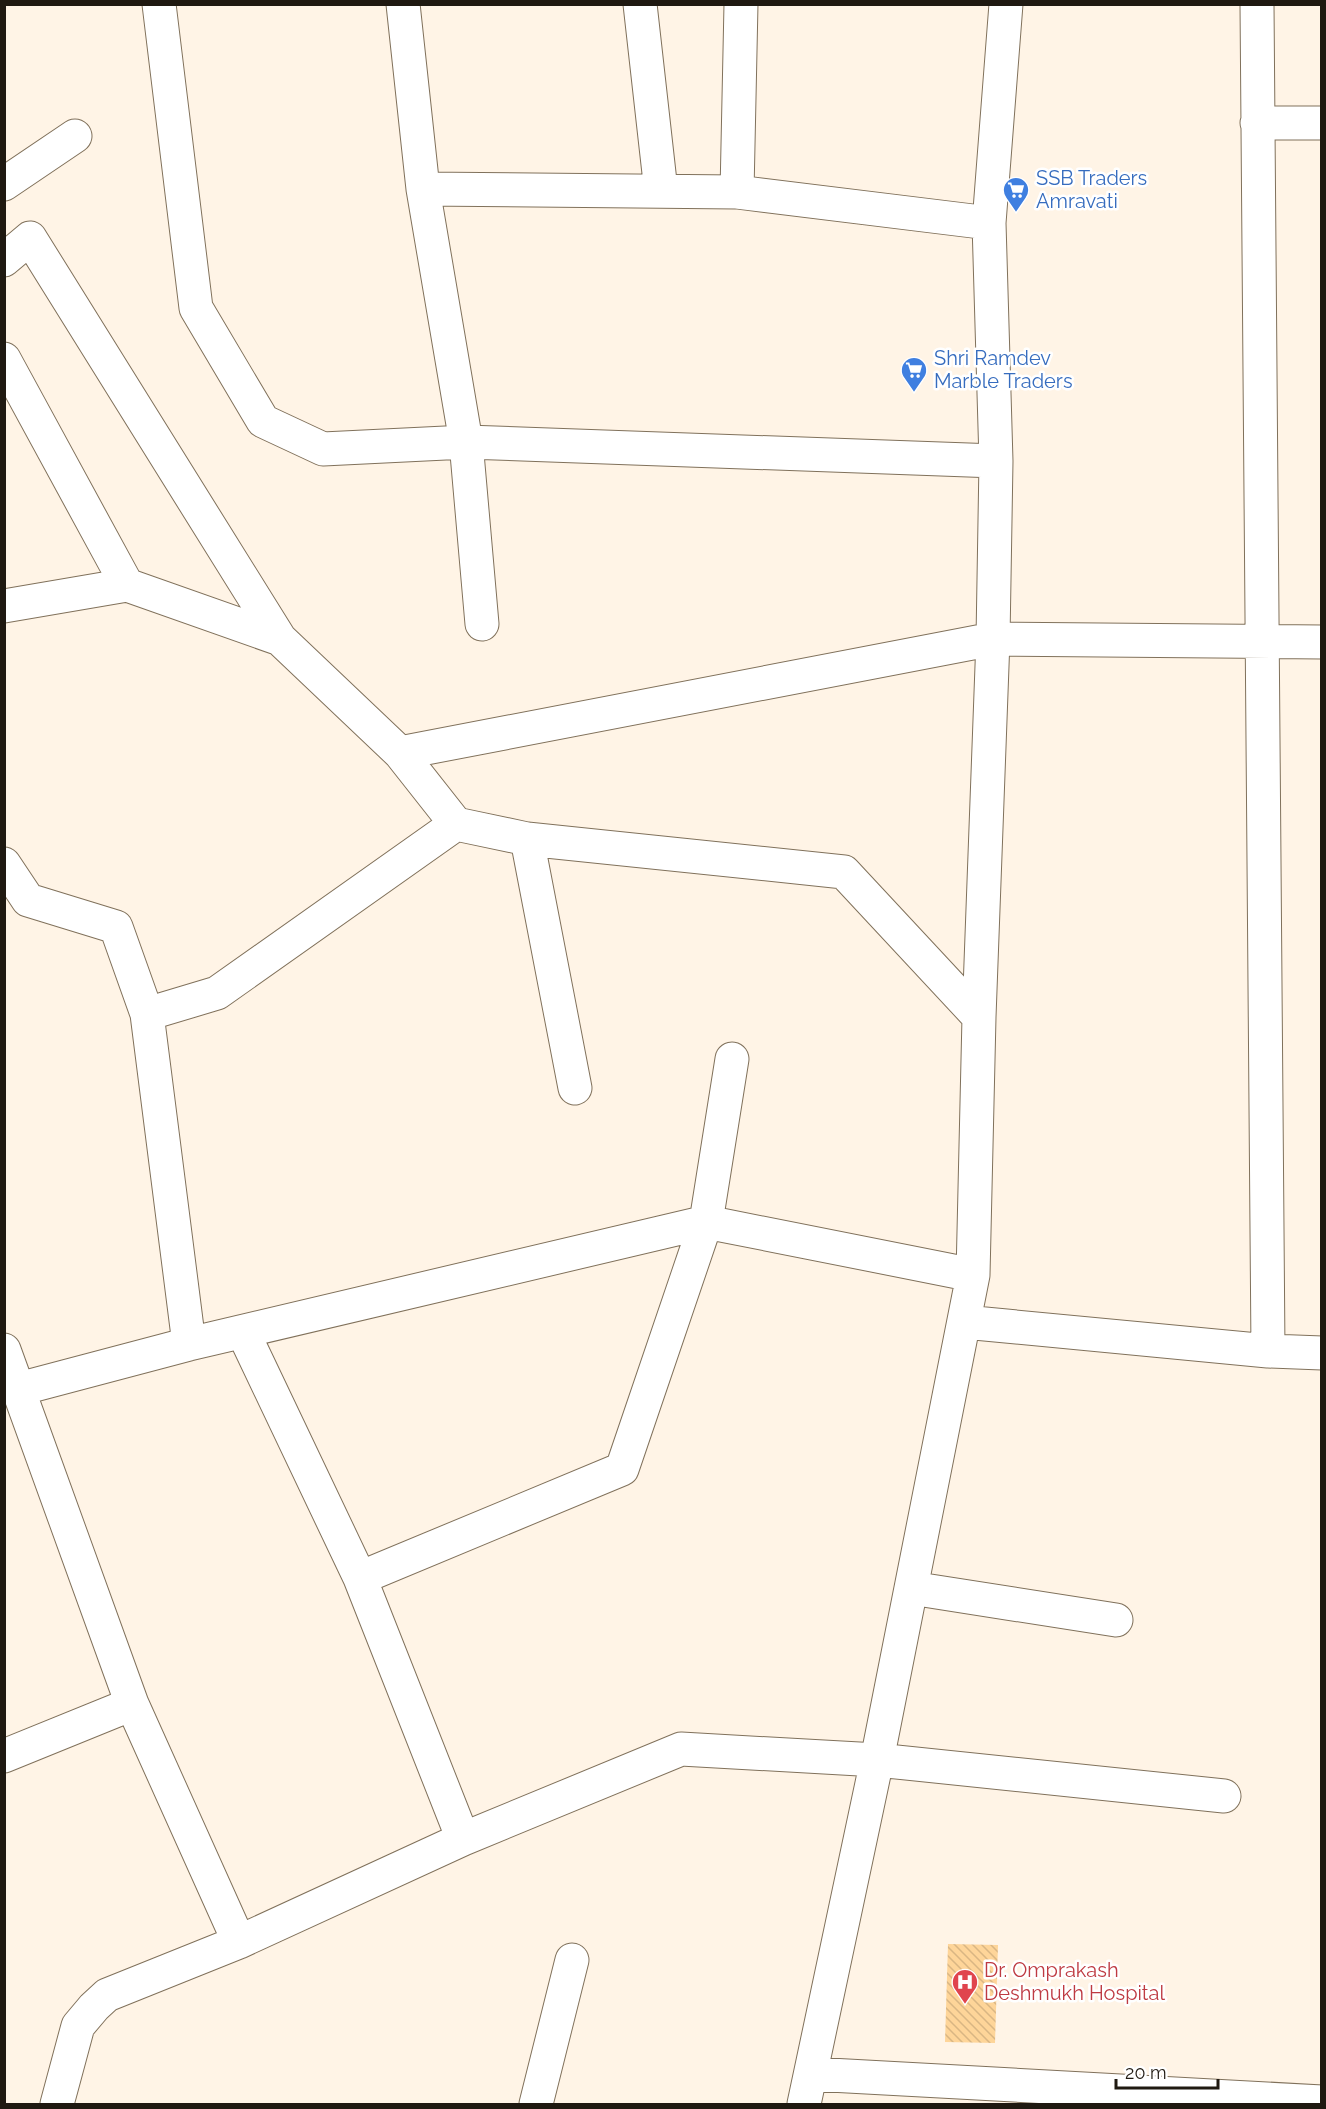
<svg xmlns="http://www.w3.org/2000/svg" width="1326" height="2109" font-family="Raleway,sans-serif">
  <style>
    .building { fill: url(#building-back-hatch) }
    .lines { fill: none; stroke-linecap: round; stroke-linejoin: round }
    .minor-casing { stroke: #80715b; stroke-width: 35 }
    .minor { stroke: #fff; stroke-width: 33 }
    .labels { text-anchor: middle; dominant-baseline: central; stroke-width: 5; stroke-linejoin: round; paint-order: stroke }
    .shop-label { font-size: 20px; fill: #366cbe; stroke: #fff; text-anchor: start }
    .health-label { font-size: 20px; fill: #be3a42; stroke: #fff; text-anchor: start }
  </style>
  <defs>
    <pattern id="building-back-hatch" width="6" height="6" patternUnits="userSpaceOnUse" patternTransform="scale(1.5)"><rect width="6" height="6" fill="#fed599"/><path d="M-1 5l2 2M0 0l6 6M5-1l2 2" fill="none" stroke="#d9b683"/></pattern>
  </defs>
  <rect width="100%" height="100%" fill="#fff4e6"/>
  <path class="building" d="M948,1944L998,1945L995,2043L945,2042Z"/>
  <g class="lines">
    <g class="minor-casing">
      <path id="minor" d="M159,4L196,308L263,421L323,449L466,442L996,461
        M403,4L423,189L466,442L482,624
        M640,4L661,191
        M1257,4L1268,1351
        M1257,123H1322
        M4,184L75,136
        M423,189L737,192L989,223
        M737,192L741,4
        M4,260L30,238L280,639
        M4,359L127,585
        M4,606L127,585L280,639L400,753L456,824L527,839L844,872L979,1017
        M400,753L993,639L1322,642
        M527,839L575,1088
        M4,864L28,900L116,927L147,1014L189,1344
        M147,1014L217,993L456,824
        M964,1322L1268,1351L1322,1353
        M243,1332L360,1578L463,1839
        M4,1350L132,1704L4,1756
        M19,1389L189,1344L706,1222L973,1275
        M360,1578L622,1469L706,1222L732,1059
        M911,1588L1116,1620
        M132,1704L239,1942
        M811,2074L1322,2102
        M57,2104L78,2026L94,2007L107,1995L239,1942L463,1839L681,1749L877,1760L1224,1796
        M536,2104L572,1960
        M804,2104L877,1760L973,1275L979,1017L993,639L996,461L989,223L1006,4"/>
    </g>
    <use href="#minor" class="minor"/>
  </g>
  <defs>
    <g id="supermarket-pin" transform="scale(1.35)"><path d="M0 17L-7.5 6A9.5 9.5 0 1 1 7.5 6Z" fill="#3f7fe0" stroke="#fff"/><path d="M-6-5.5h2.5l.6 2H6L4.5 2H-2.5L-4.4-4H-6ZM-1.5 3.2a1.3 1.3 0 1 0 .1 0ZM3 3.2a1.3 1.3 0 1 0 .1 0Z" fill="#fff"/></g>
    <g id="hospital-pin" transform="scale(1.35)"><path d="M0 17L-7.5 6A9.5 9.5 0 1 1 7.5 6Z" fill="#e0444e" stroke="#fff"/><path d="M-5-5h3v3.5h4V-5h3V5h-3V1.5h-4V5h-3Z" fill="#fff"/></g>
  </defs>
  <g fill-rule="evenodd">
    <use href="#supermarket-pin" x="1016" y="190"/>
    <use href="#supermarket-pin" x="914" y="370"/>
    <use href="#hospital-pin" x="965" y="1982"/>
  </g>
  <g class="labels">
    <g class="shop-label">
      <text x="1036" y="178">SSB Traders<tspan x="1036" dy="23">Amravati</tspan></text>
      <text x="934" y="358">Shri Ramdev<tspan x="934" dy="23">Marble Traders</tspan></text>
    </g>
    <g class="health-label">
      <text x="984" y="1970">Dr. Omprakash<tspan x="984" dy="23">Deshmukh Hospital</tspan></text>
    </g>
  </g>
  <rect width="1326" height="2109" fill="none" stroke="#1f1911" stroke-width="12"/>
  <path d="M1116 2079v9h102v-9" fill="none" stroke="#1f1911" stroke-width="3"/>
  <text x="1125" y="2079" font-size="18" fill="#1f1911" stroke="#ffffff" stroke-width="4.5" paint-order="stroke">20 m</text>
</svg>
